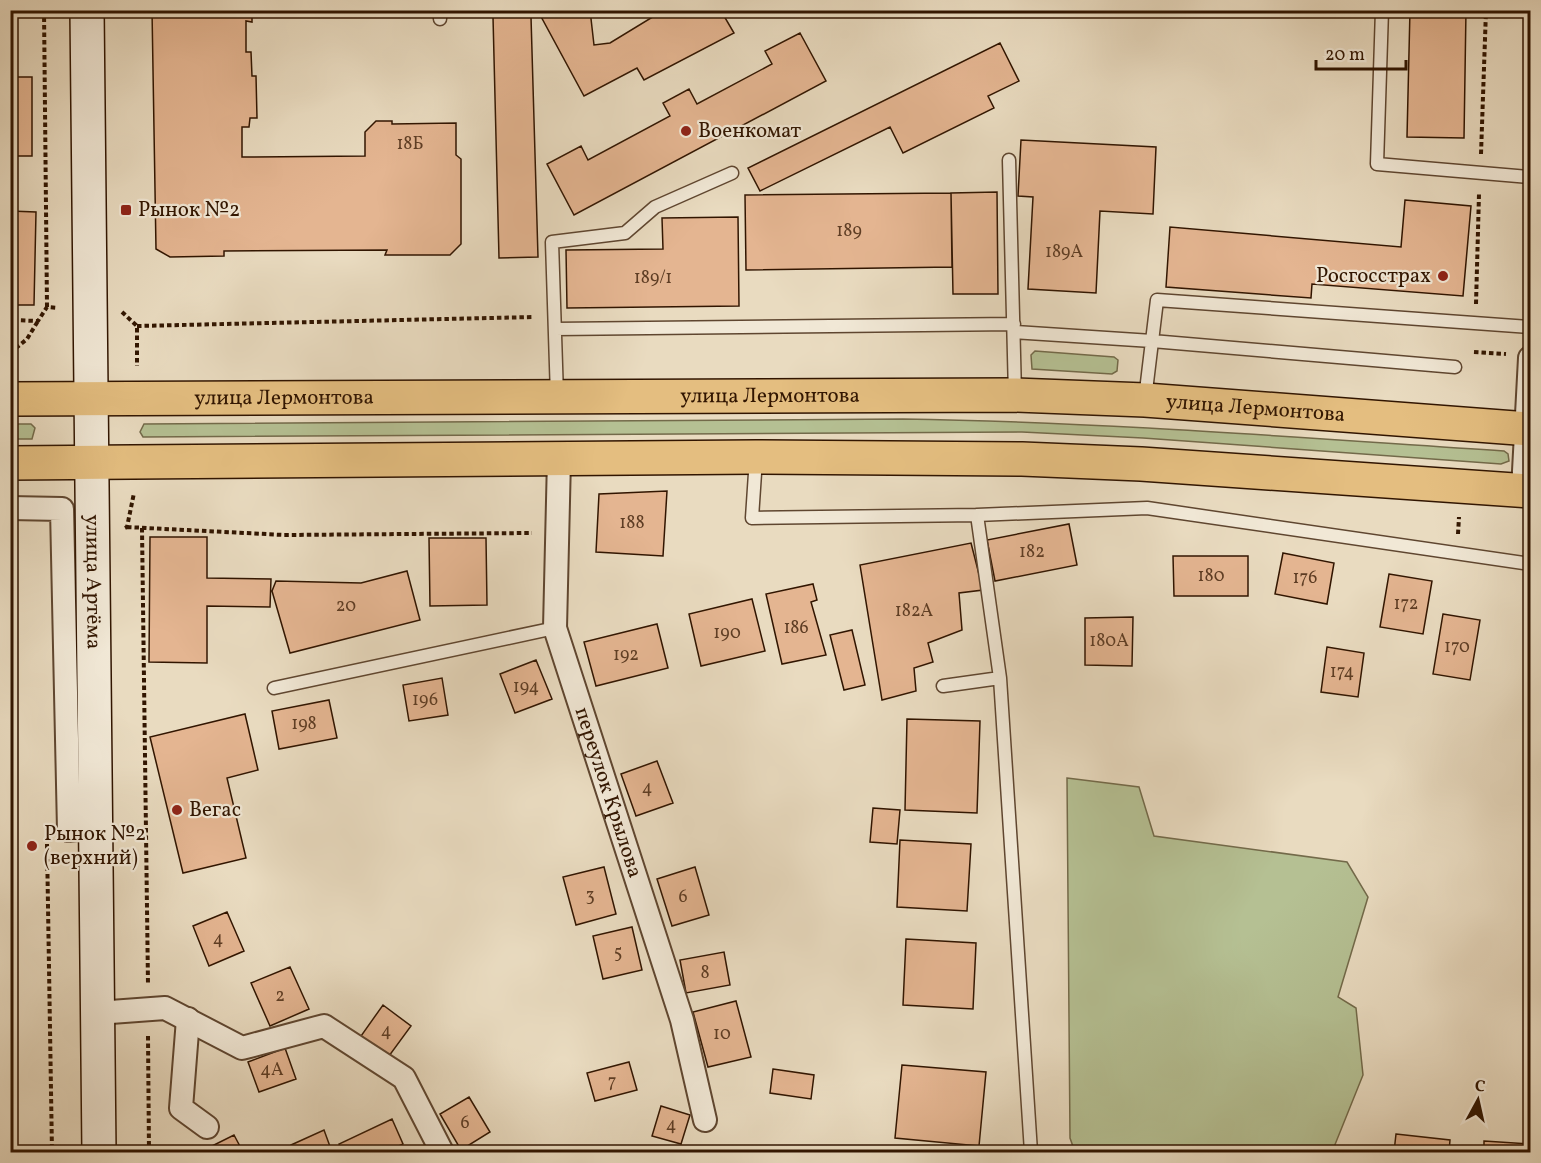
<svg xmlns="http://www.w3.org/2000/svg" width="1541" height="1163" font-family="Vollkorn,serif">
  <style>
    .green { fill: #b5c093; stroke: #736a4a; stroke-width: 1.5 }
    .building { fill: #e4b591; stroke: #311500; stroke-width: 1.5 }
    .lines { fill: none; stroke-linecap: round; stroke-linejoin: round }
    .service-casing { stroke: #5f4630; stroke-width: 15 }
    .minor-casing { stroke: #5f4630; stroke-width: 26 }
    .secondary-casing { stroke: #311500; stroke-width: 36 }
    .primary-casing { stroke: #311500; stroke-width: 36 }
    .path { stroke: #311500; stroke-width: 4; stroke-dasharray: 4.5 3; stroke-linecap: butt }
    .service { stroke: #f1e8d6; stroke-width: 12 }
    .minor { stroke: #f1e8d6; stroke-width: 22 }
    .secondary { stroke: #f1e8d6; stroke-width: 33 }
    .primary { stroke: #e4be80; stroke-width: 33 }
    .poi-dot { fill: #8f2418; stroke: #f1e8d6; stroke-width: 2 }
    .labels { text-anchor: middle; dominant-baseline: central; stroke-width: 4.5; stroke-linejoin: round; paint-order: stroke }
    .number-label { font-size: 18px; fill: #5e3d24 }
    .poi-label { font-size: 21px; fill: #311500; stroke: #f1e8d6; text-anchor: start }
    .street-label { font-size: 21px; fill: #311500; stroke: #f1e8d6 }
  </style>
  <rect width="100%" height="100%" fill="#e9dbc0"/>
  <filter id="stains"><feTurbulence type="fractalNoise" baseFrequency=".00333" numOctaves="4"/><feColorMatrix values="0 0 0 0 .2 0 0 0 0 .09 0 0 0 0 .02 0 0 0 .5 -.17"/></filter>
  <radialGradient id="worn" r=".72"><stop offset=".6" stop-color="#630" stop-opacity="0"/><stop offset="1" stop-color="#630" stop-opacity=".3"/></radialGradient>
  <path class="green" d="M1035,351L1114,357L1118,360L1117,371L1112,374L1032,369L1031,355Z
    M903,419C1104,422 1304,438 1504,451L1508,454L1509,461L1501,464L1143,438L1022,432L143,437L140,432L144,424Z
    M10,424H31L35,428L32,439H11Z
    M1067,778L1139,787L1154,836L1347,862L1368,897L1338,997L1356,1008L1363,1075L1332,1152H1075L1070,1138Z"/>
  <path class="building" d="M10,10H17V26H10Z
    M152,10H252V22L246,21V52H251L252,76H256L257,118H250L249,127H242V157L365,156V132L376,121H392V124L456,123V155L461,159V244L450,255H385L387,250L224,251V256L170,257L156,249Z
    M492,10H590L594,45L610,43L664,10H735L724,16L734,33L644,80L637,68L584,96L539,13Z
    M1410,10H1466L1464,138L1407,137Z
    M493,17H531L538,257L499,258Z
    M800,33L826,81L574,215L547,164L581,146L588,160L670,116L663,103L689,89L697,104L772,64L765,51Z
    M1000,43L1019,81L988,96L994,108L903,153L890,127L760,191L748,168Z
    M10,77H32V156H10Z
    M1021,140L1156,147L1153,214L1100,211L1096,293L1028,289L1033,197L1018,196Z
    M997,192L998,294H953L951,193Z
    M951,193L952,267L746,270L745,195Z
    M1405,200L1471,206L1463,296L1312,284L1311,298L1166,287L1170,227L1401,247Z
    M10,211L36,212L34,305H10Z
    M738,217L739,306L567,308L566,250L663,249L662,218Z
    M667,491L663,556L596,552L599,494Z
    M1069,524L1077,565L995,581L987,540Z
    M150,537H207V578L271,579L270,607L207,606V663L149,662Z
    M429,538H486L487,605L430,606Z
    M971,543L983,590L959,593L962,630L928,643L933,662L914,668L916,691L882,700L860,565Z
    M1283,553L1334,563L1327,604L1275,594Z
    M1173,556H1248V596H1174Z
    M407,571L420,620L290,653L272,591L276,581L361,583Z
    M1389,574L1432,581L1423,634L1380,627Z
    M813,584L817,600L811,602L826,655L782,664L766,594Z
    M752,599L765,651L701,666L689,614Z
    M1443,614L1480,620L1470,680L1433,674Z
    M1133,617L1132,666L1085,665V618Z
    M657,624L668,668L596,686L584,642Z
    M852,630L865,685L844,690L830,635Z
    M1327,647L1364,653L1358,697L1321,692Z
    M536,660L552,699L515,713L500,674Z
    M442,678L448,715L409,721L403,685Z
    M329,700L337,738L279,749L272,711Z
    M245,714L258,770L227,778L246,858L183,873L150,737Z
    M907,719L980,721L977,813L905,810Z
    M657,761L673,803L636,816L621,774Z
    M873,808L900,810L897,844L870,842Z
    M900,840L971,844L967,911L897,907Z
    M604,867L616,914L576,925L563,877Z
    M695,867L709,915L672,926L657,879Z
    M227,912L244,951L209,966L193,926Z
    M632,927L642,970L603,979L593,936Z
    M906,939L976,943L973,1009L903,1005Z
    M724,952L730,985L686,993L680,960Z
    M290,967L309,1009L270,1026L251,983Z
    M736,1001L751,1057L708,1067L693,1012Z
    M383,1005L411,1026L389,1056L361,1036Z
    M285,1048L296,1079L259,1092L248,1062Z
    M629,1062L637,1090L595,1101L587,1073Z
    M902,1065L986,1072L979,1146L895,1138Z
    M773,1069L814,1075L811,1099L770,1093Z
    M469,1097L490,1132L461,1150L440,1114Z
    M661,1106L690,1115L681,1144L652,1136Z
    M392,1119L403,1144L390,1150L391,1152H343L339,1144Z
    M324,1130L332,1152H293L291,1145Z
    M1396,1134L1450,1140L1449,1152H1394Z
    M234,1135L243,1152H200Z
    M1484,1141L1530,1144V1152H1484Z"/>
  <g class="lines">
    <g class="service-casing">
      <path id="service" d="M1382,10L1377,164L1530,177
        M440,19V10
        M1009,160L1015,394
        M555,329L1014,324
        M1014,332L1152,341L1455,367
        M557,396L552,242L625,233L655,207L732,173
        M1145,399L1157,300L1530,327
        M756,458L752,518L977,515L1147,508L1530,564
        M977,515L1000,678L1031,1152
        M943,686L1000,678
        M274,688L555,628"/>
    </g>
    <g class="minor-casing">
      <g id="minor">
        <path id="s1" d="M559,459L555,628L682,1020L705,1120"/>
        <path d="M1523,490L1530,358"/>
        <path d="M10,508L62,509L69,830L95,827"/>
        <path d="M97,1013L165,1008L242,1048L324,1026L404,1078L442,1152"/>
        <path d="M188,1019L181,1108L207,1127"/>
      </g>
    </g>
    <g class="secondary-casing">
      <g id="secondary">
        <path id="s2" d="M87,10L99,1152"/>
      </g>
    </g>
    <g class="primary-casing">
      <g id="primary">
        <path id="s3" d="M10,399L1015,395L1145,400L1530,429"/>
        <path d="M10,463L756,457L1022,459L1141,464L1530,491"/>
      </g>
    </g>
    <path class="path" d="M44,10L47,307
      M1481,154L1486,10
      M1476,304L1479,194
      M122,312L137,326V366
      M137,326L533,317
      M10,341L12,320L38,321L47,307L58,308
      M1474,352L1506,354
      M10,353L27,339L38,321
      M127,527L284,535L532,533
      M125,528L127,527L134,493
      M142,528L148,984
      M1458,534L1459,517
      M47,844L52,1152
      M148,1036L149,1152"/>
    <use href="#service" class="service"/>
    <use href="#minor" class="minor"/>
    <use href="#secondary" class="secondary"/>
    <use href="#primary" class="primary"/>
  </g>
  <g class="poi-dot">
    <circle cx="686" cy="131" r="6"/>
    <rect x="120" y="204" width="12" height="12" rx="3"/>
    <circle cx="1443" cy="276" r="6"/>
    <circle cx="177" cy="810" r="6"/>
    <circle cx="32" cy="846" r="6"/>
  </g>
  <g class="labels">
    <g class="number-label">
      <text x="410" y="144">18Б</text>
      <text x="849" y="231">189</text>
      <text x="1064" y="252">189А</text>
      <text x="653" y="278">189/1</text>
      <text x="632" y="523">188</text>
      <text x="1032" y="552">182</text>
      <text x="1211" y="576">180</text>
      <text x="1305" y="578">176</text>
      <text x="1406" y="604">172</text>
      <text x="346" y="606">20</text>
      <text x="914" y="611">182А</text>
      <text x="796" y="628">186</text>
      <text x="727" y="633">190</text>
      <text x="1109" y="641">180А</text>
      <text x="1457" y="647">170</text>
      <text x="626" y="655">192</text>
      <text x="1342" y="672">174</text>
      <text x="526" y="687">194</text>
      <text x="425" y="700">196</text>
      <text x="304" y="724">198</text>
      <text x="647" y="788">4</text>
      <text x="590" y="896">3</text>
      <text x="683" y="897">6</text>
      <text x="218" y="939">4</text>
      <text x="618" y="953">5</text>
      <text x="705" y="973">8</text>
      <text x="280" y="996">2</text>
      <text x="386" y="1031">4</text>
      <text x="722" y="1034">10</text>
      <text x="272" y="1070">4А</text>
      <text x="612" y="1082">7</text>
      <text x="465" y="1123">6</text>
      <text x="671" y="1125">4</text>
    </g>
    <g class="poi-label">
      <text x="698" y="131">Военкомат</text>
      <text x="138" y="210">Рынок №2</text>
      <text x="1431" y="276" text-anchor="end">Росгосстрах</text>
      <text x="189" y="810">Вегас</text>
      <text x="44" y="834">Рынок №2<tspan x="44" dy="24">(верхний)</tspan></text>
    </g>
    <g class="street-label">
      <text stroke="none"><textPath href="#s3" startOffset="760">улица Лермонтова</textPath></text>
      <text stroke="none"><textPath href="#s3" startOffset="274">улица Лермонтова</textPath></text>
      <text stroke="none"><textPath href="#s3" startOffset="1246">улица Лермонтова</textPath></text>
      <text stroke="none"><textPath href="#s2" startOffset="572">улица Артёма</textPath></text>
      <text stroke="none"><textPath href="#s1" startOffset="342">переулок Крылова</textPath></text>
    </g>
  </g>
  <rect width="1541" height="1163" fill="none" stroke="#e9dbc0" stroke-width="36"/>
  <rect x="12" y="12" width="1517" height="1139" fill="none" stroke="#311500" stroke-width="3"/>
  <rect x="18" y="18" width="1505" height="1127" fill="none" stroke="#311500" stroke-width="1.5"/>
  <g transform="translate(1478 1100) rotate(8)" stroke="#f1e8d6" stroke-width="4.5" paint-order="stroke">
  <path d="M0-4.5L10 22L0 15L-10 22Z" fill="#311500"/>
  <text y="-9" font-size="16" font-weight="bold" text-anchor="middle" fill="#311500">С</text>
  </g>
  <path d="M1316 60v9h90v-9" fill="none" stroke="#311500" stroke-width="3"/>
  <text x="1325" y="60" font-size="18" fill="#311500" stroke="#f1e8d6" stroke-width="4.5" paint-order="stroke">20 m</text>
  <rect width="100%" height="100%" filter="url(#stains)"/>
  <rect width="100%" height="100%" fill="url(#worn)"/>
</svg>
